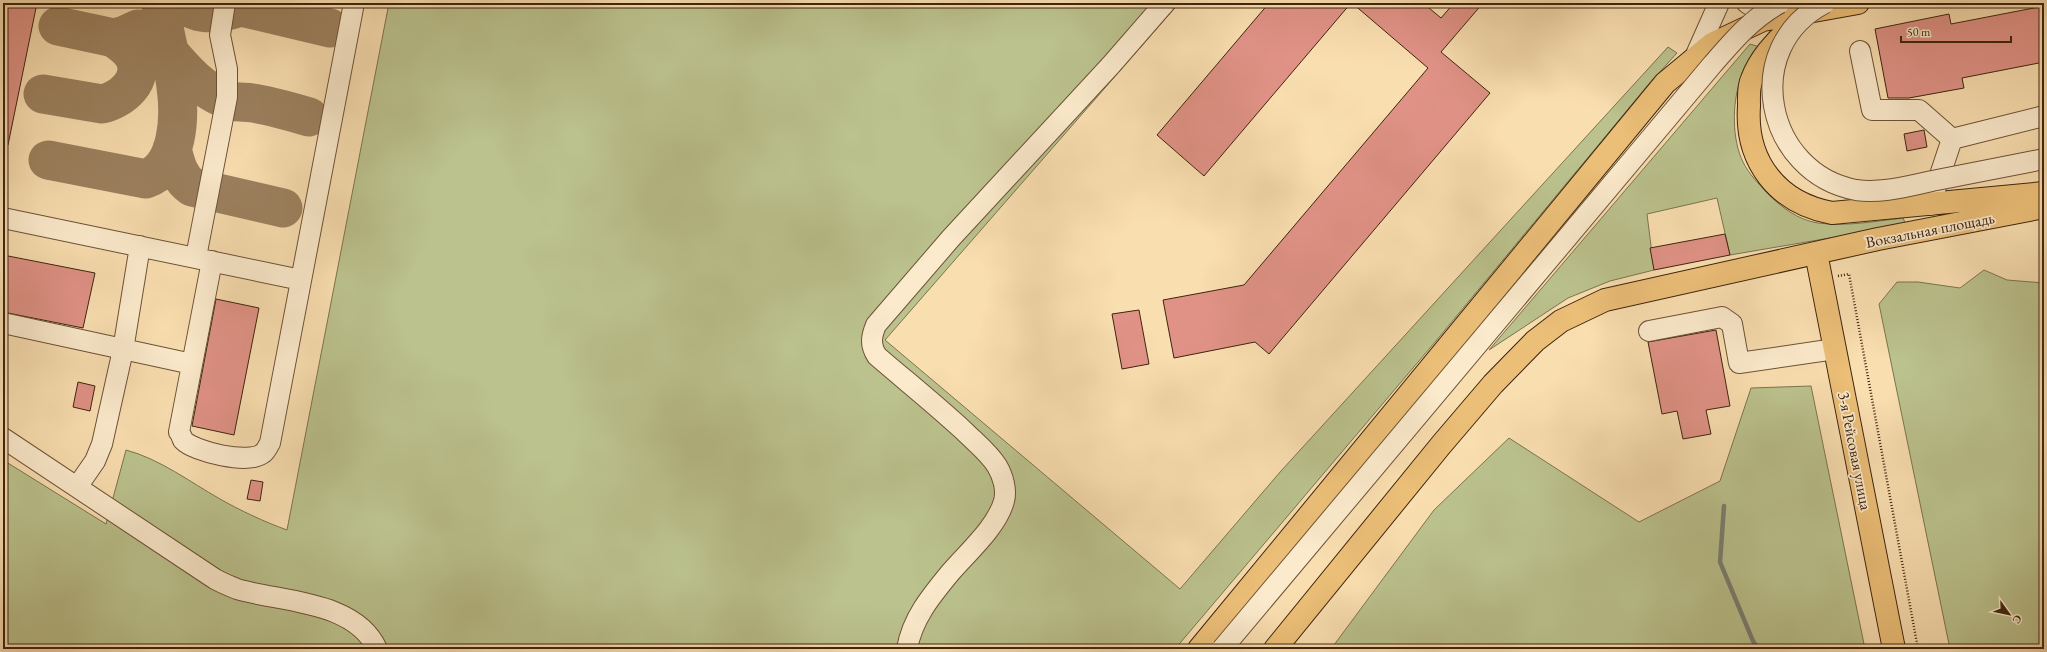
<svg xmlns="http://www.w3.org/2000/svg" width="2047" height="652" font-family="'EB Garamond',serif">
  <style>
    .green { fill: #bbc28d; stroke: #7c734e }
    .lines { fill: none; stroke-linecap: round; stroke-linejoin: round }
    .stream { stroke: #797f72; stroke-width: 4.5 }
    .taxiway { stroke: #9c815f; stroke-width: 39 }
    .building { fill: #e09286; stroke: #3e240e }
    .minor-casing { stroke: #6d5236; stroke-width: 22 }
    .major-casing { stroke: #3e240e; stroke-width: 24 }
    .path { stroke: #3e240e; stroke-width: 2.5; stroke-dasharray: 1 2; stroke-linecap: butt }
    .minor { stroke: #fbeacc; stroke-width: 20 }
    .major { stroke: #ecbf78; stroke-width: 22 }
    .minor-bridge-casing { stroke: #6d5236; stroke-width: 22; stroke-linecap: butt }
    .minor-bridge { stroke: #fbeacc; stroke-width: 20 }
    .labels { text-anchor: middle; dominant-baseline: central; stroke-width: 3.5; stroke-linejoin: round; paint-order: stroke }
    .street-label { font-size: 16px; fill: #3e240e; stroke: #fbeacc }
  </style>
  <rect width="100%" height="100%" fill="#f9deb0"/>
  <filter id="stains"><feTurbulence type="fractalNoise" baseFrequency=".005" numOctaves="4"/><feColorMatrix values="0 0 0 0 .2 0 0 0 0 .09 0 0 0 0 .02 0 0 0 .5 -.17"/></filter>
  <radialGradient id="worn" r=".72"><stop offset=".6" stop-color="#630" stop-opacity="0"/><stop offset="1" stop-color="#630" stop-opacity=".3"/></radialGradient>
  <path class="green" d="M389,3H1179L885,340L1180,589L1281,471L1668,47L1677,53L1648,85L1435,342L1175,649H3V460L106,524L126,450C160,459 190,482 220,499C241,511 265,522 287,530Z
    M1750,44L1760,47C1754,58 1745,70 1740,81C1732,104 1732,140 1743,162C1749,174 1758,183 1767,193C1781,207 1798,220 1818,223C1846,227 1876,221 1903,218L1906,225L1730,255L1717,198L1647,214L1654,270L1610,281L1568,298L1489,350Z
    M1984,270L2007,280L2044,283V649H1950L1879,304L1897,282H1918L1960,288Z
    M1811,386L1865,649H1331L1434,510L1509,438L1639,522L1720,481L1751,388Z"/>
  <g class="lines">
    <path class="stream" d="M1724,506L1720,562L1753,641L1758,649"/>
    <path class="taxiway" d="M182,3C200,17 220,14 241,7
      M237,3L241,7L330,28
      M58,26L114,38L125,35L138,29
      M169,52C185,71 201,89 225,99C235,104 247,101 258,104C275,107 292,112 309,117
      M43,94L102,104C121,100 146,80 134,57C130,49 121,43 114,38
      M172,149C176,164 179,178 192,187L283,208
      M48,160L146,179C179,167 180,116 176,87C173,59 162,32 161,3"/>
  </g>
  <path class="building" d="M3,3H37L8,145L3,144Z
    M1269,3H1351L1204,176L1157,135Z
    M1352,3H1423L1441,18L1454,3H1483L1441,52L1490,93L1269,354L1255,342L1174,358L1163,300L1244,285L1428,68Z
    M2044,6V62L1962,78L1964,88L1909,98H1888L1875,29L1949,14L1951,24Z
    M1924,130L1927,147L1907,151L1904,134Z
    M1725,234L1730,255L1654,270L1650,248Z
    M3,255L95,273L83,328L3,312Z
    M216,299L259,308L234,435L192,426Z
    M1139,310L1149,364L1122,369L1112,314Z
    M1716,330L1730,406L1706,410L1711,434L1683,439L1677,411L1662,414L1648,342Z
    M78,382L95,386L90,411L73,407Z
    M251,480L263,482L260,501L247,499Z"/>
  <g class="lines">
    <g class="minor-casing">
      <path id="minor" d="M1747,3L1758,10L1779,18
        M1860,51L1872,110H1919L1952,139L2044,116
        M1695,57L1719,3
        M1930,205L1952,139
        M3,218L301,280
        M196,257L227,97V69L220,35L225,3
        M212,261L179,432C181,434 182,438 183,440C194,452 250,465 263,453C266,451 268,446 270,443L354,3
        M3,323L192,364
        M1649,331L1722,317L1732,324L1739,363L1835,349
        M3,438L215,579C222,583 230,586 237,589C279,602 355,600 377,649
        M77,487L95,461L102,444L123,350L140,246
        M907,649C912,619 931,596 950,573C967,553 997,527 1004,501C1007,490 1003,476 997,466C989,453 975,442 964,431C936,405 906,381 877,356C870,345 871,337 876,325L951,238L1111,65L1165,3"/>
    </g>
    <g class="major-casing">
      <path id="major" d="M1791,28C1775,41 1759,60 1752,79C1748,87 1749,98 1749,106C1745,162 1778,203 1832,213L2044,193
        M1816,253L1894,649
        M1199,649L1665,83L1712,44L1763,20L1858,3
        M1275,649L1441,445L1493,384L1535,341L1561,321L1605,300L1878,239L2044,207"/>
    </g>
    <path class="path" d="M1838,276L1849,274L1918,649"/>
    <use href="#minor" class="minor"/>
    <use href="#major" class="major"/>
    <g class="minor-bridge-casing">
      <path id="minor-bridge" d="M1825,3C1739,47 1765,173 1856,190C1883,194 1911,185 1937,180C1973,173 2008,166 2044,159
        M1222,649L1712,65C1733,41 1752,18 1780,3"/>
    </g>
    <use href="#minor-bridge" class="minor-bridge"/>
  </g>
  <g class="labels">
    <g class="street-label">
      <text transform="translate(1930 230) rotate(-11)">Вокзальная площадь</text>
      <text transform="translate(1855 451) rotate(79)">3-я Рейсовая улица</text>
    </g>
  </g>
  <rect width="2047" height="652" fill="none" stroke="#f9deb0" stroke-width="16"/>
  <rect x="4" y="4" width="2039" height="644" fill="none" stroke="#3e240e" stroke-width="2"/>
  <rect x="8" y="8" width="2031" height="636" fill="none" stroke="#3e240e"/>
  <g transform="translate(2009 614) rotate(123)" stroke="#fbeacc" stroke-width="3" paint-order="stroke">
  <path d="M0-3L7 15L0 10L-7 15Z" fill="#3e240e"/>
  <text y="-6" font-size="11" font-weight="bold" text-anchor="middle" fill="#3e240e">С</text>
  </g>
  <path d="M1901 36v6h110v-6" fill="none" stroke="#3e240e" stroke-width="2"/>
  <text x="1907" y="36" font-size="12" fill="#3e240e" stroke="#fbeacc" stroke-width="3" paint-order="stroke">50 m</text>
  <rect width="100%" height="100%" filter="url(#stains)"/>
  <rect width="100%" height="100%" fill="url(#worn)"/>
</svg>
